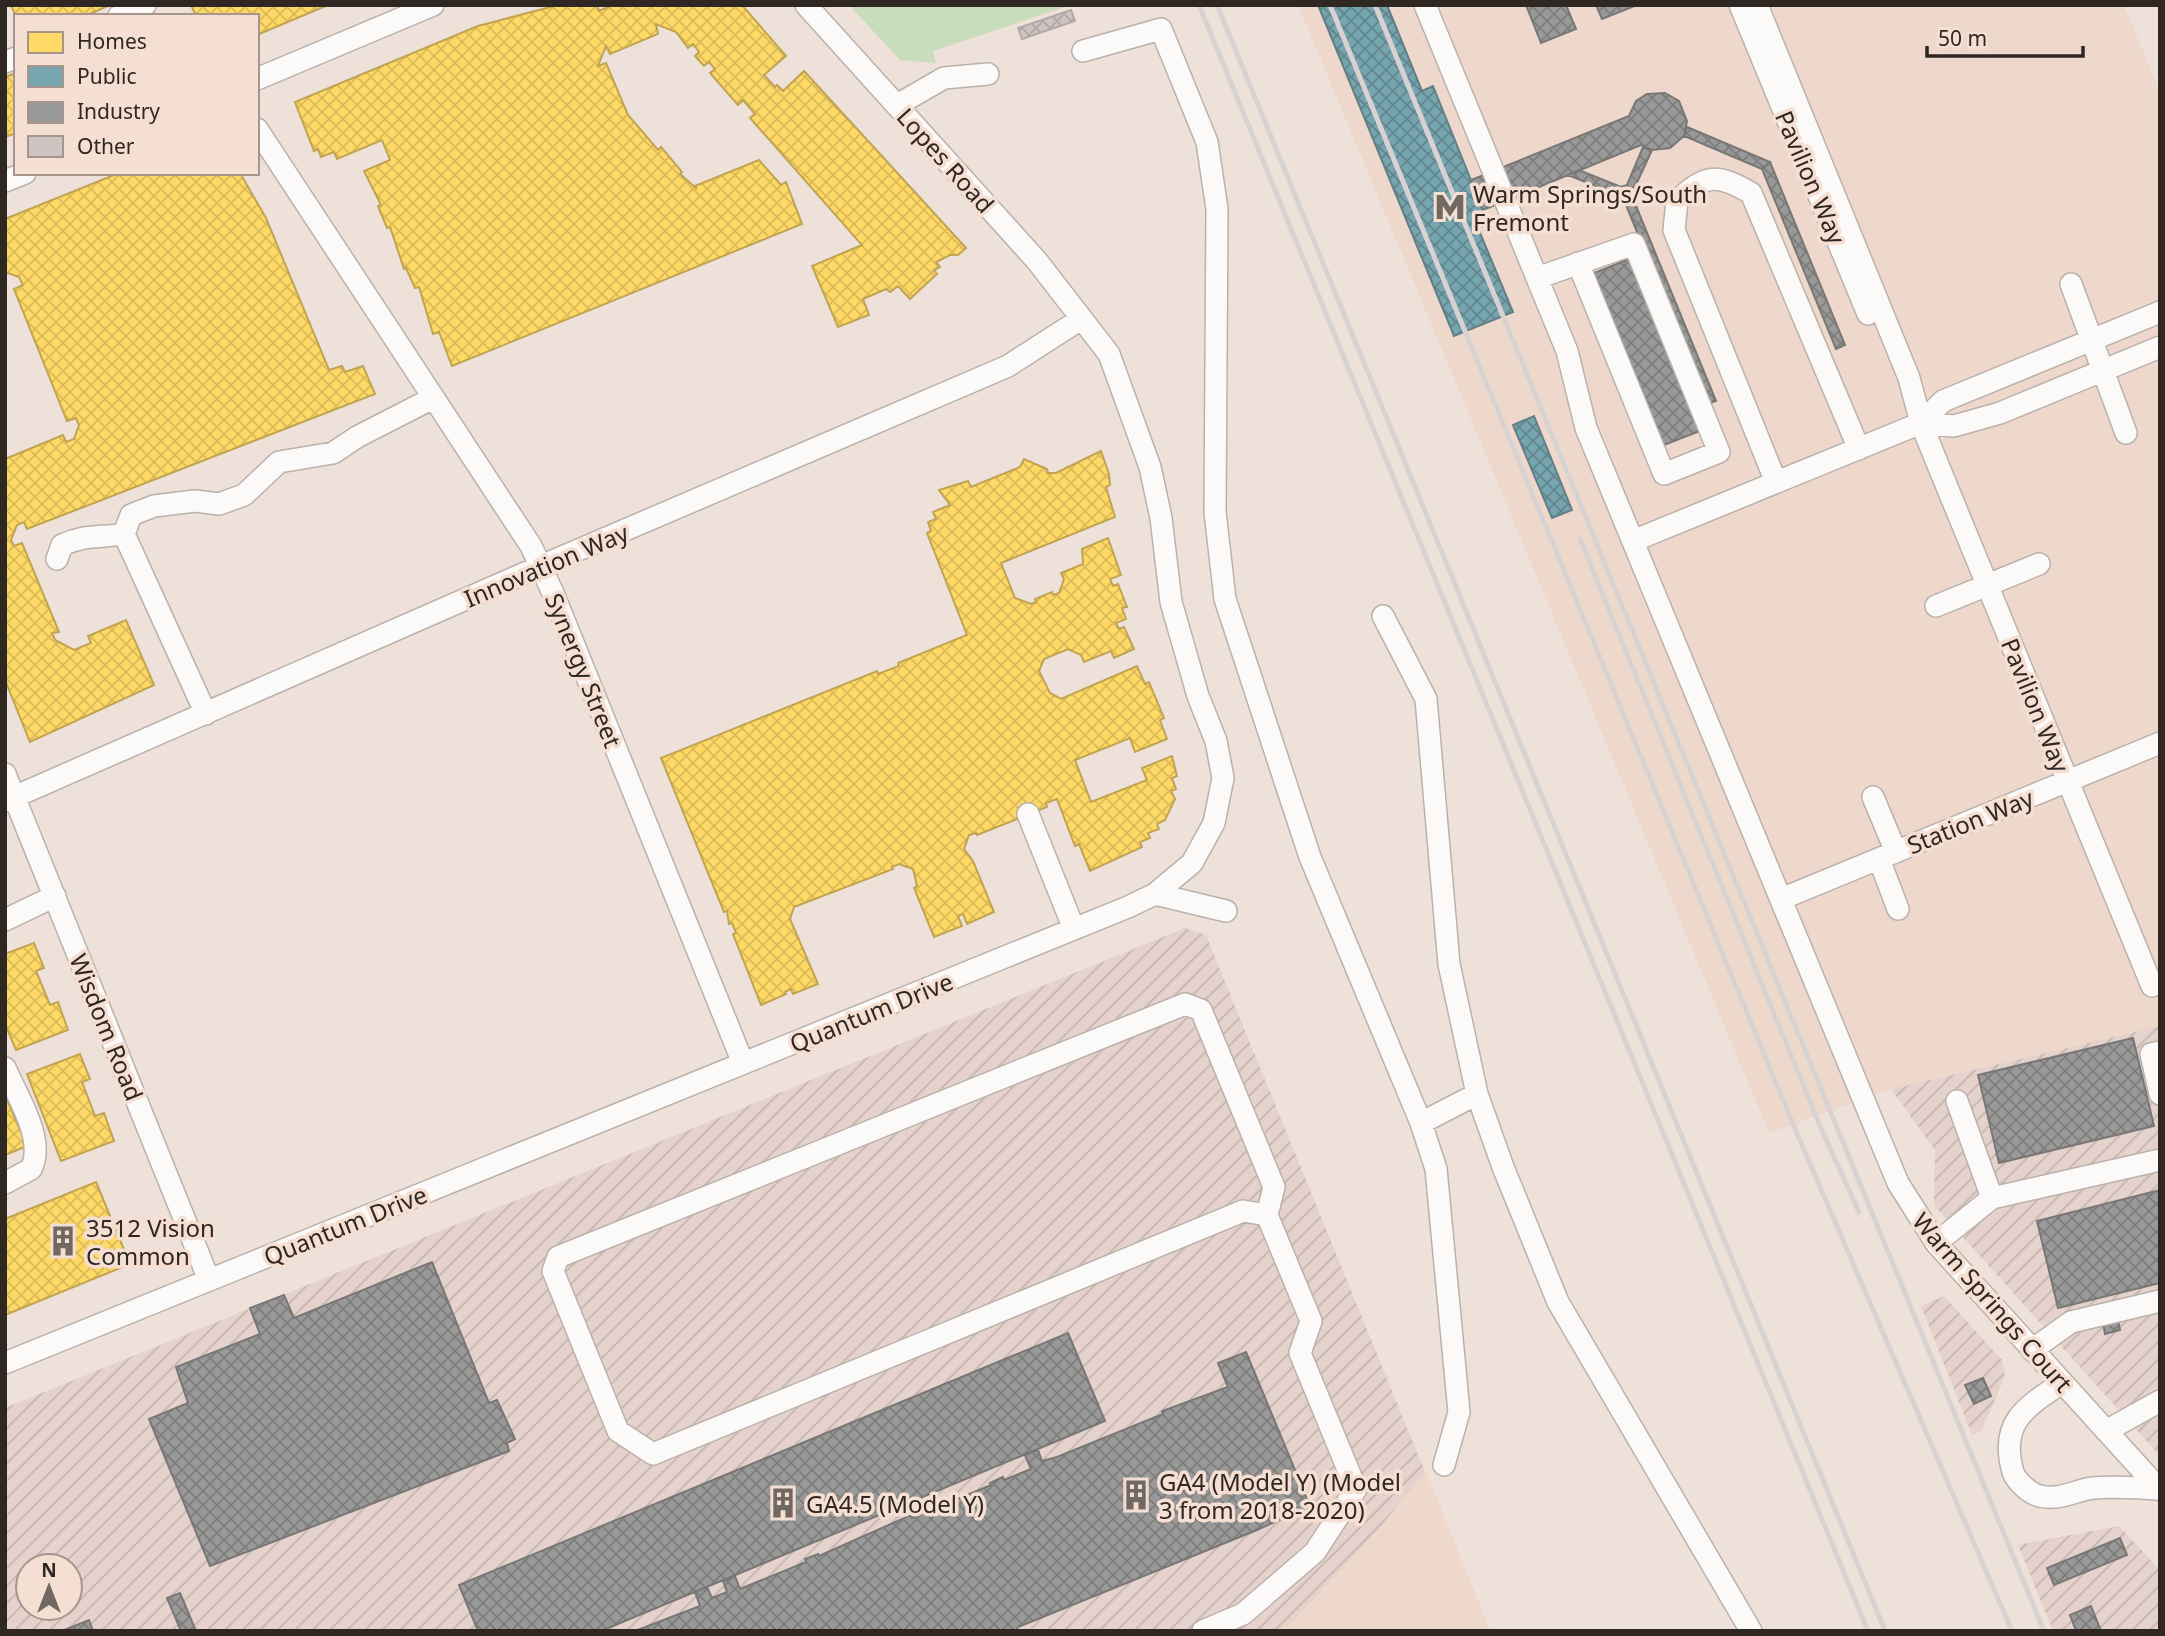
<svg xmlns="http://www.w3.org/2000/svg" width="2165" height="1636" font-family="'Noto Sans',sans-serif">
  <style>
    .industrial { fill: url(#industrial-furrows); fill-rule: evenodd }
    .built { fill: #eed8cc }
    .green { fill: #c9ddbd }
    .homes { fill: url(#homes-cross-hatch); stroke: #c1a452; stroke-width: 2 }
    .public { fill: url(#public-cross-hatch); stroke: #617f85; stroke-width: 2 }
    .industry { fill: url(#industry-cross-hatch); stroke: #797775; stroke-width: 2 }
    .building { fill: url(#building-cross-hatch); stroke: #b3a8a7; stroke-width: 2 }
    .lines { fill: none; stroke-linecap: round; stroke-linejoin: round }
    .minor-casing { stroke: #bab1ab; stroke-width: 24 }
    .minor { stroke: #fcfaf9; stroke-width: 21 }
    .rail { stroke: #d8d3d2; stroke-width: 5 }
    .labels { text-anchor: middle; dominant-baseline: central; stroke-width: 7; stroke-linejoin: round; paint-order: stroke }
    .street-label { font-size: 24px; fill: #2f2722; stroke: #f5ded2 }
    .poi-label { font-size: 24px; fill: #2f2722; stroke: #f5ded2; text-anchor: start }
  </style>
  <defs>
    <pattern id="industrial-furrows" width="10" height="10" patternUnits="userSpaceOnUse" patternTransform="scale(1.75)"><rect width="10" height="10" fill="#e5d2cc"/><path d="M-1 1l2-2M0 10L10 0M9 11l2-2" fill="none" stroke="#c5b4af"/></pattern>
    <pattern id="homes-cross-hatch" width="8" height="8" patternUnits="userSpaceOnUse" patternTransform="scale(1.75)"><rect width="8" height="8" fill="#ffd966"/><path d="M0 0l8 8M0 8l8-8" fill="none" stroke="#dbba58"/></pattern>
    <pattern id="public-cross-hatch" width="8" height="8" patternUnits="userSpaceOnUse" patternTransform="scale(1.75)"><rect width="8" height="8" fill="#76a5af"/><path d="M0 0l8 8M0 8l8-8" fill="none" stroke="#61868e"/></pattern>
    <pattern id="industry-cross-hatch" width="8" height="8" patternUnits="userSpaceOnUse" patternTransform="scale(1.75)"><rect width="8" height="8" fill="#999"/><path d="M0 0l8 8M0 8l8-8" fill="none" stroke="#7d7d7c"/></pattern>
    <pattern id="building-cross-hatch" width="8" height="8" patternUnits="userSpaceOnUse" patternTransform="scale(1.75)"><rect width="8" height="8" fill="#cec4c2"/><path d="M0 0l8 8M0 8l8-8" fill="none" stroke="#b1a8a6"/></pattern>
  </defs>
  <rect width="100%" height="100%" fill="#ede1da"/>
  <path class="industrial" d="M1185,928L1206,935L1490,1631H5V1408ZM28,1566H70V1608H28Z
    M2160,1026V1456L1934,1205L1935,1150L1891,1089Z
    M1944,1296L2002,1360L2005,1376L1982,1430L1972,1435L1921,1306Z
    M2119,1526L2160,1570V1625L2154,1631H2053L2018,1545Z"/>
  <path class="built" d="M1298,5H2124L2160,92V1026L1891,1089L1769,1133Z
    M1426,1471L1490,1631H1274L1289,1625L1372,1537Z"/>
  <path class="green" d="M849,5H1071L933,51L936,63L900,60Z"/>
  <path class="homes" d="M11,5H110L85,16L16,17Z
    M191,5H328L257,35V16H196Z
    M558,5H597L599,11L613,5H742L786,56L764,75L775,87L777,85L783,91L804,71L966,248L958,255H950L936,262L940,267L934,270L937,274L910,299L898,286L890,292L886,289L863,299L869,315L838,327L812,266L862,245L750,118L755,114L743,100L738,105L710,73L715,69L709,62L704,66L695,56L699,52L693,44L688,48L676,32L656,24L658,34L610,54L606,46L598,66L606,63L628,115L658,150L661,147L682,172L680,174L697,189L695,186L759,160L781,185L786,182L802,224L452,366L439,332L433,334L419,287L415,288L406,268L404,269L390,227L387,228L378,206L381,205L364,171L390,160L382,140L337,159L334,152L321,157L318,149L314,151L295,102L478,26Z
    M16,73V133L5,137V77Z
    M119,173H240L266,218L329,370L342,366L345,372L363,366L375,394L27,529L24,522L17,525L11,540L14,546L22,543L59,632L52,633L55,640L74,650L91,643L88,636L126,620L154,685L30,742L5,680V459L63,435L66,442L74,439L79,425L76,418L67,421L14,289L23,285L19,277L5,272V219Z
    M1101,451L1109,474L1110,485L1106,487L1115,517L1001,563L1015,598L1031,604L1036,602L1035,599L1052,592L1053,595L1059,593L1064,579L1061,573L1083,564L1082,549L1108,538L1121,575L1110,579L1113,586L1118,584L1127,607L1122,608L1126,619L1116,623L1119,629L1124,627L1134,649L1114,658L1111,651L1084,662L1081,655L1068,649L1044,659L1039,671L1050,693L1061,699L1137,666L1145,684L1149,682L1164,718L1160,720L1167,739L1135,752L1130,738L1075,760L1091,802L1147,780L1142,768L1172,756L1177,776L1172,778L1176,789L1171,791L1175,799L1165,820L1157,824L1159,829L1148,833L1150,838L1140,842L1142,847L1090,871L1079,844L1075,846L1057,799L1046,803L1047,807L977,835L976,833L969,835L964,849L973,861L994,912L967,924L963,914L958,916L962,926L934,937L914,888L917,886L913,869L899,864L892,867L893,869L794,907L790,919L818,984L793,994L791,989L785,992L786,994L761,1005L733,934L736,933L732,923L729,924L727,911L724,912L661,758L877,671L878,674L899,666L898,663L967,635L927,533L931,531L928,522L936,519L933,512L950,505L939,490L968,481L971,487L1020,467L1024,459L1047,469L1048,473H1056Z
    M34,943L44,968L36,971L50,1005L58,1002L68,1030L16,1050L5,1024V954Z
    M80,1054L90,1079L82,1082L95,1116L104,1113L114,1141L61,1161L27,1074Z
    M5,1095L27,1146L5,1155Z
    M96,1182L130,1264L5,1315V1219Z"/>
  <path class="public" d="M1318,5H1387L1422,91L1433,86L1483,210L1489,224L1478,228L1513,312L1454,336Z
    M1534,416L1572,510L1552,518L1513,425Z"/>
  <path class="industry" d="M1526,5H1566L1576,29L1541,43Z
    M1596,5H1637L1602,19Z
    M1665,93L1679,101L1687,121L1684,136L1670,148L1652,150L1641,145L1483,210L1471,180L1629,116L1636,101L1647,94Z
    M1687,127L1770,162L1762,169L1684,136Z
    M1643,147L1652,150L1634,189L1636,199L1626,205L1617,195L1568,175L1579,170L1621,187L1627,185Z
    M1770,162L1845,345L1836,349L1762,169Z
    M1634,201L1716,401L1707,404L1626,205Z
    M1629,259L1700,431L1664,445L1594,273Z
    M2133,1038L2154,1126L1999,1163L1978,1075Z
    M2160,1190V1283L2058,1308L2037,1221Z
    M432,1262L489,1403L497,1400L515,1439L507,1443L509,1451L210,1566L149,1419L188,1403L176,1367L260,1334L250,1308L284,1295L294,1318Z
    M2118,1319L2120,1330L2105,1334L2103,1322Z
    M1068,1333L1105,1421L601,1631H478L459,1585Z
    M1246,1352L1310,1506L1257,1530L1018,1627L1016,1631H635L700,1606L695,1592L707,1587L712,1598L727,1592L723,1581L735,1576L740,1589L806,1562L805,1559L818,1554L819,1556L911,1515L912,1518L991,1485L990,1483L1003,1477L1004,1480L1031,1469L1025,1455L1038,1450L1042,1461L1057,1457L1163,1414L1162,1411L1228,1387L1218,1363Z
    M1983,1378L1991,1396L1974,1404L1965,1385Z
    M2120,1538L2127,1555L2054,1585L2047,1568Z
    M180,1593L196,1631H181L167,1598Z
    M2091,1606L2101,1631H2076L2070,1615Z
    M89,1620L93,1631H62Z"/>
  <path class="building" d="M1071,10L1075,21L1022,39L1018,28Z"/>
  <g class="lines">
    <g class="minor-casing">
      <path id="minor" d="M1425,5L1567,351L1586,428L1898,1183L1936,1243L2160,1490
        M1740,5L1868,314
        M1757,5L1909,378L1921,423L1938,465L2152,986
        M119,16L145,5
        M1083,51L1161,29L1207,142L1217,209L1215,512L1225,599L1310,857L1421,1123L1436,1169L1459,1412L1444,1465
        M5,62L16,58
        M257,79L433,5
        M897,105L944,78L988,74
        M257,129L531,546L553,593L743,1063
        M5,181L25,173
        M1537,278L1634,244L1719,452L1664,474L1578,263
        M2071,284L2126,433
        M1921,423L1954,426L2000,413L2160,347
        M1776,482L1674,230L1677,201C1706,174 1716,173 1751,193L1859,449
        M1633,541L1921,423L1943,401L2160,312
        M57,559L62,545C87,534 99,538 124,534
        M1936,606L2039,564
        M1383,616L1426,699L1449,964L1477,1094L1503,1167L1558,1302L1751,1631
        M206,714L124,534L131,515L154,506L195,501L219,504L244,495L279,462L333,453L357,437L433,398
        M5,774L209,1280
        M1873,797L1896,852
        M5,801L541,566L1008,366L1081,319
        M1028,814L1074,929
        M1879,859L1898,909
        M1155,894L1226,911
        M1781,899L2160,743
        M5,920L55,896
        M2160,1052L2151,1054L2160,1094
        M5,1068C17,1096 46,1140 31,1169L5,1183
        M1421,1123L1477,1094
        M1992,1198L2160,1160
        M1936,1243L1992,1198L1957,1101
        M2032,1350L2071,1322L2160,1301
        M5,1363L1128,907L1155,894L1192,863L1214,823L1223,778L1216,741L1198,696L1171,602L1161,518L1150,467L1109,354L1037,261L806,5
        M2062,1383C2025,1407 1999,1423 2013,1472C2016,1481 2030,1494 2040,1496C2059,1501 2076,1490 2093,1488C2115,1486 2137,1488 2158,1489
        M2106,1431L2160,1401
        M1203,1631L1243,1614L1315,1552L1356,1489L1300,1353L1311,1321L1267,1215L1274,1187L1201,1010L1185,1004L558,1257L553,1271L618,1431L653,1454L1243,1211L1267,1215"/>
    </g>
    <use href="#minor" class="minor"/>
    <path class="rail" d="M1199,5L1868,1631
      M1217,5L1885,1631
      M1330,5L1798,1136L2012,1631
      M1375,5L2044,1631
      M1580,539L1820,1126L1859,1212"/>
  </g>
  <defs>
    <g id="metro-bare" transform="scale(2.415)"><path d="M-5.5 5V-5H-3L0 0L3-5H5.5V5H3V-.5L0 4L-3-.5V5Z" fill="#726862" stroke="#f5ded2" stroke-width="2.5" paint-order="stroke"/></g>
    <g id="building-bare" transform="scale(2.415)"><path d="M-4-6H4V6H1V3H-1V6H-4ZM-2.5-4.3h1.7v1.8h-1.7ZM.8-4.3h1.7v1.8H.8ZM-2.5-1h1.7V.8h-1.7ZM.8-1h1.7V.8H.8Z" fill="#726862" stroke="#f5ded2" stroke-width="2.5" paint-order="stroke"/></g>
  </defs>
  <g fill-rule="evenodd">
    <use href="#metro-bare" x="1450" y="207"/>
    <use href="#building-bare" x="63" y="1241"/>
    <use href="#building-bare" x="1136" y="1495"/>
    <use href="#building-bare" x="783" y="1503"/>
  </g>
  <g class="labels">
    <g class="street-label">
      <text transform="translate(946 160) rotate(48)">Lopes Road</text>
      <text transform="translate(1811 177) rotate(67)">Pavilion Way</text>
      <text transform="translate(546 565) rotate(-23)">Innovation Way</text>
      <text transform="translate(584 670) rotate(68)">Synergy Street</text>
      <text transform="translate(2036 705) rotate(68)">Pavilion Way</text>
      <text transform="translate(1970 821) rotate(-22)">Station Way</text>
      <text transform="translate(871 1012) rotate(-22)">Quantum Drive</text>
      <text transform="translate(107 1027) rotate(68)">Wisdom Road</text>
      <text transform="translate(345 1225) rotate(-22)">Quantum Drive</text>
      <text transform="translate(1993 1302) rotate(49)">Warm Springs Court</text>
    </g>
    <g class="poi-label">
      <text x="1473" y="193">Warm Springs/South<tspan x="1473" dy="28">Fremont</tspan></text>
      <text x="86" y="1227">3512 Vision<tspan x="86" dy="28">Common</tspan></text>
      <text x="1159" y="1481">GA4 (Model Y) (Model<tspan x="1159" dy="28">3 from 2018-2020)</tspan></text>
      <text x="806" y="1503">GA4.5 (Model Y)</text>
    </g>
  </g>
  <rect width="2165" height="1636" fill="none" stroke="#2f2722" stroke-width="14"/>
  <rect x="14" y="14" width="245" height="161" fill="#f5ded2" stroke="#a6958c" stroke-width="2"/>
  <rect x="28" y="32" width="35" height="21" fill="#ffd966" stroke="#a6958c" stroke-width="2"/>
  <text x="77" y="49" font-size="21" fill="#2f2722">Homes</text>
  <rect x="28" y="66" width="35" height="21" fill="#76a5af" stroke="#a6958c" stroke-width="2"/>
  <text x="77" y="84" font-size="21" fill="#2f2722">Public</text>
  <rect x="28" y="102" width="35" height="21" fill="#999999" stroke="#a6958c" stroke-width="2"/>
  <text x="77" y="119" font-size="21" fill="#2f2722">Industry</text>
  <rect x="28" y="136" width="35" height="21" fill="#cec4c2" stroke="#a6958c" stroke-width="2"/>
  <text x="77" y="154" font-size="21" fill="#2f2722">Other</text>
  <g transform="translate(49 1587)"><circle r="33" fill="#f5ded2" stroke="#a6958c" stroke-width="2"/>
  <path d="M0-5L12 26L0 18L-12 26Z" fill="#726862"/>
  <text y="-10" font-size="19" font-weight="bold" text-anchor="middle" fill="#2f2722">N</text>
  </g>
  <path d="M1927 46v10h156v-10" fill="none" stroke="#2f2722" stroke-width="3.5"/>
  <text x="1938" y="46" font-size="21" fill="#2f2722" stroke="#f5ded2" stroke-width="5" paint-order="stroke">50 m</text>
</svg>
